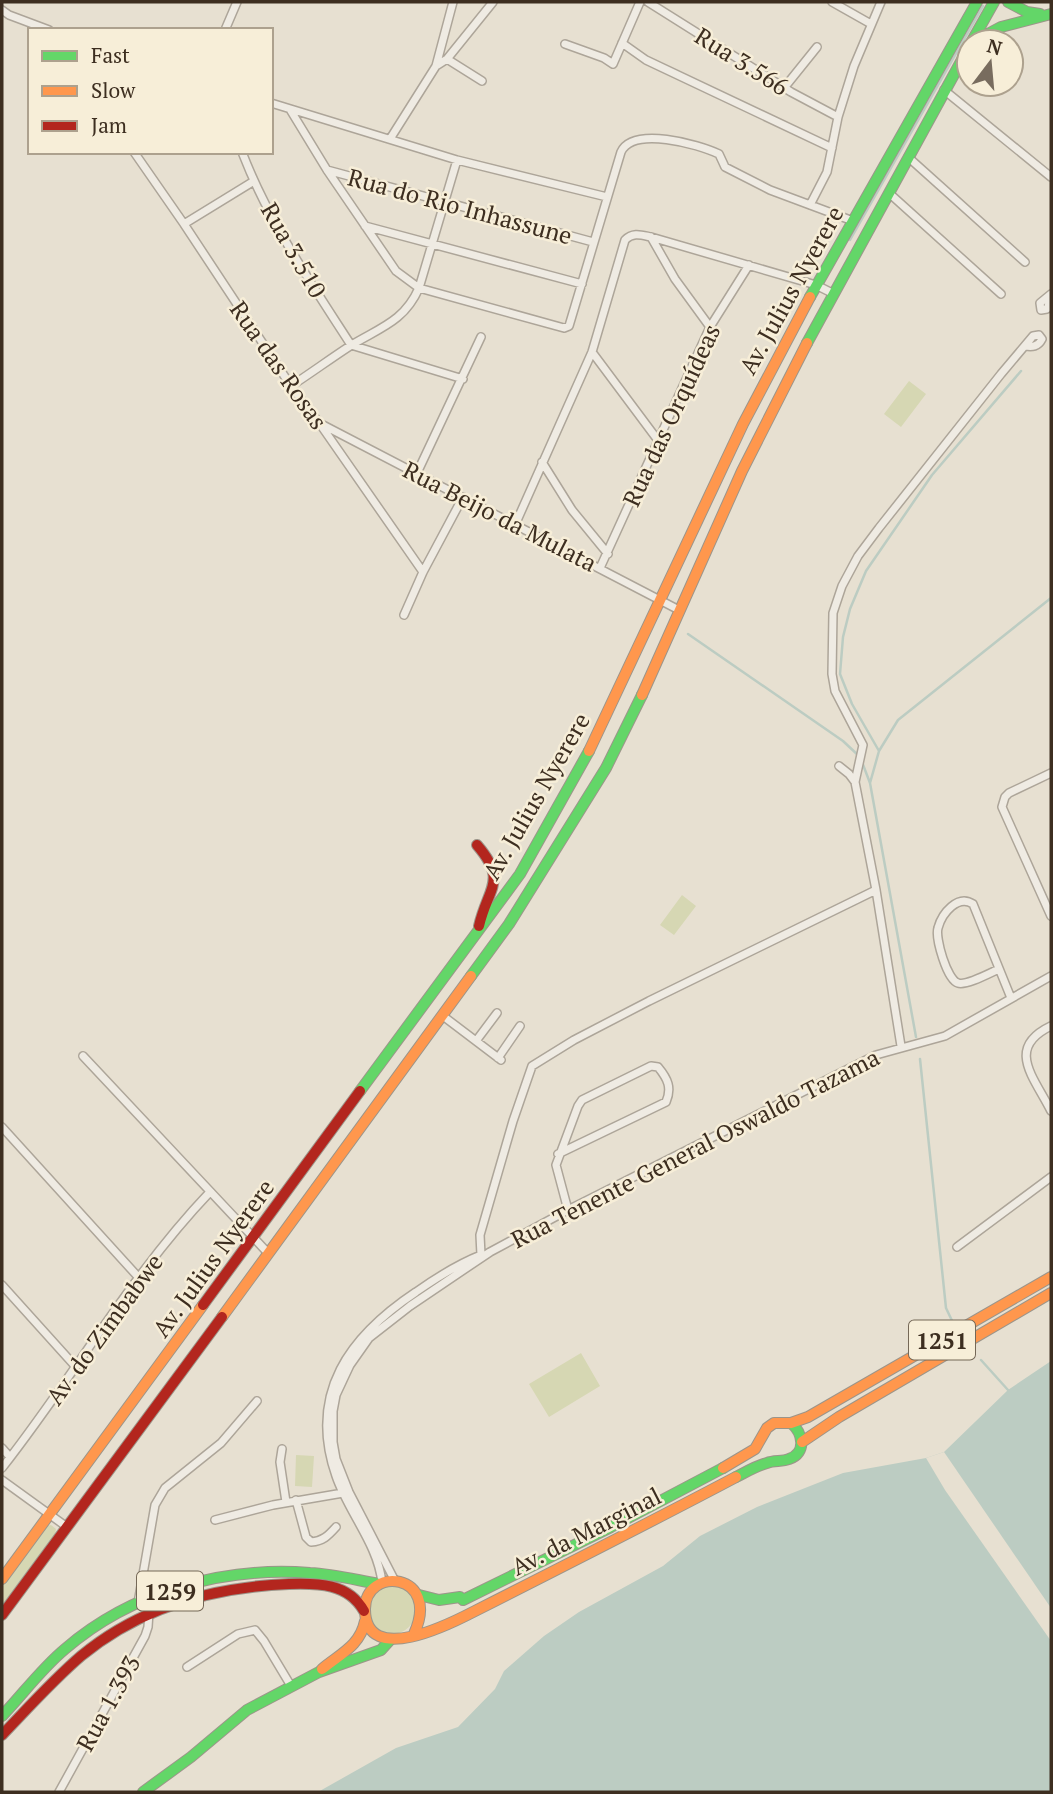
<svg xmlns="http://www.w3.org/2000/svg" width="1053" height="1794" font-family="'PT Serif',serif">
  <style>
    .green { fill: #d6d7b3 }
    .water { fill: #bcccc2 }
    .pier { fill: #e7e0d1 }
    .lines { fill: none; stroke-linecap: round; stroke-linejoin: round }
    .stream { stroke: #bcccc2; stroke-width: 2.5 }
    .street-casing { stroke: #ada599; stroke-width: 10 }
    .fast-casing { stroke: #9c958a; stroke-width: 12 }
    .slow-casing { stroke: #9c958a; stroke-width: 12 }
    .jam-casing { stroke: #9c958a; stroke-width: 12 }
    .street { stroke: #efebe3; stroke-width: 7 }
    .fast { stroke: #63d668; stroke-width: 10 }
    .slow { stroke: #ff974d; stroke-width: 10 }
    .jam { stroke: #b3261e; stroke-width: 10 }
    .labels { text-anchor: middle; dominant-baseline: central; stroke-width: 5; stroke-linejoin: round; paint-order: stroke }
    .shield { fill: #f7eed8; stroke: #756857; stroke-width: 2 }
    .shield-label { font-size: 23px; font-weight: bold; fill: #3d2e20 }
    .street-label { font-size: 24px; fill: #3d2e20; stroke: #f7eed8 }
  </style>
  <rect width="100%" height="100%" fill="#e7e0d1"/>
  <path class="green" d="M909,381L926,394L901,427L884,414Z
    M682,895L696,906L674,935L660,925Z
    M581,1353L600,1386L549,1417L529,1384Z
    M296,1455L314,1456L312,1487L295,1486Z
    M51,1525L56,1529L55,1534L2,1605V1587L46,1526Z
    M368 1610a24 24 0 1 1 48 0a24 24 0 1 1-48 0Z"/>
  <path class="water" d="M1051,1361V1792H318L396,1748L458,1727L495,1689L504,1671L544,1636L579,1612L663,1566L700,1536L757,1507L843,1473L926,1458L944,1452L1008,1390Z"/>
  <path class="pier" d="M944,1452L1051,1608V1641L945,1490L926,1458Z"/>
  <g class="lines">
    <path class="stream" d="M850,240L983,6
      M688,634L843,741L859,756
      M879,751L852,704L840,674L843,637L850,609L866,571L932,475L1021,371
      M862,762L870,783L916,1037
      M870,783L879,751L898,720L1051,598
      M920,1059L946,1308L955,1327
      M981,1360L1008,1390"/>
    <g class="street-casing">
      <path id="street" d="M648,2L791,92L838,117
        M832,2L871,24
        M2,10L9,15L49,30
        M225,30L237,2
        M622,43L646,60L832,148
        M565,44L604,58L613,64L640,2
        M447,59L482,81
        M436,66L447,59L493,2
        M784,88L817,47
        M944,90L1051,177
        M271,103L457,160L607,197
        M291,111L327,170L396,271L419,288L564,328L569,326L621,152C633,126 698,144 719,154L725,167L770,190L853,221
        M390,139L436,66L453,2
        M134,152L184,224
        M242,152C269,222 311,283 351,345L463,379
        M908,157L1025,262
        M327,170L593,242
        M254,181L184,224L291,386L320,424L423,572
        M889,193L1001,294
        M810,205L827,172L838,117L854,66L881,2
        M365,226L582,284
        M651,237L675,279L710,327
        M1047,299L1049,303L1047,309L1041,310L1040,303L1051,294
        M592,352L657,439
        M291,386C311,373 330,359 350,346C379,328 404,322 419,288L457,160
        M323,425L679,610
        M542,462L572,510L608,554
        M417,473L481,337
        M515,525L592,352L625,240C633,232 641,235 651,237L816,285L834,294
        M600,568L710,327L749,265
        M404,615L423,572L463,497
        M839,766L849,774L855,782L876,890
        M1051,773L1009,793L1005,797L1002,807L1051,916
        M855,782L863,745L835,691L832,674L833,613L842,586L858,556L879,528L1001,374L1033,336L1039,335L1042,339C1038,347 1032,347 1025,346
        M999,969C990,973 966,986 958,983C947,980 935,938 938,928C942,913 958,894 973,904L1011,998
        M443,1016L501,1060
        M1051,1026C1005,1048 1034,1077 1051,1111
        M476,1041L497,1013
        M83,1056L268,1253
        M498,1058L520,1026
        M2,1127L140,1279
        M558,1154L666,1102C672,1088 668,1079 658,1067L651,1066L582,1100L578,1106L556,1165L568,1210
        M957,1247L1051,1177
        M481,1255L480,1235L513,1121L532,1066L574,1040L649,1001L876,890L901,1046
        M2,1285L75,1366
        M2,1448L10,1457
        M282,1449L280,1462L286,1502
        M2,1468C73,1378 130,1276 209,1193
        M2,1480L67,1527
        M296,1500L306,1537L311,1542C323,1541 328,1536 336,1527
        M215,1520L273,1505L343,1493
        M395,1581L349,1492L336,1459L333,1442V1411L336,1395L350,1365L369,1338L410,1306L490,1252L568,1210L876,1055L945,1036L1051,976
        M382,1583C378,1544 348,1512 336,1476C307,1393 350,1336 416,1292C436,1278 458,1264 481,1255
        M138,1603L155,1505L165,1488L221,1443L257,1401
        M187,1667L238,1634L255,1630L264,1641L291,1686
        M59,1792L145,1636L148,1627L149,1612"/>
    </g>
    <g class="fast-casing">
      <path id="fast" d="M1008,2L1027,12L1040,14
        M972,41L994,2
        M973,42L1001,27L1051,14
        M810,297L977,2
        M807,343L969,47
        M471,976L509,924L606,768L642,695
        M360,1091L520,874L589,751
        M736,1477C746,1472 756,1466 767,1463C774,1460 782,1462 789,1459C807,1453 803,1433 791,1423
        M419,1595L439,1600L460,1597L463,1600L611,1527L723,1468
        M2,1716C23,1694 41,1669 65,1649C131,1592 223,1566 310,1573C333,1574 356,1580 379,1584
        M143,1792L191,1757L247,1710L319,1672L381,1650L390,1640"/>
    </g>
    <g class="slow-casing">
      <path id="slow" d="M642,695L742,471L807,343
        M589,751L743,424L810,297
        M222,1317L471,976
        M802,1442L839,1417L1051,1293
        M723,1468L755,1449L767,1428L774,1423H791L808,1417L1051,1277
        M2,1579L203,1305
        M414,1634C442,1572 364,1565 365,1610C366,1667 450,1624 475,1611C562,1567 649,1523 736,1477
        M322,1669C340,1654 360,1646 365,1621"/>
    </g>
    <g class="jam-casing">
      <path id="jam" d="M477,845C508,881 488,887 479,926
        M203,1305L360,1091
        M2,1615L222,1317
        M2,1735C28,1708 53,1680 81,1656C140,1607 213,1587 289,1584C318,1583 348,1583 364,1611"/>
    </g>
    <use href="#street" class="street"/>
    <use href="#fast" class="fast"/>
    <use href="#slow" class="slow"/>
    <use href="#jam" class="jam"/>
  </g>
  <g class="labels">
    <g class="shield">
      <rect x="909" y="1320.5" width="66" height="39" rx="5"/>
      <rect x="137" y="1571.5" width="66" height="39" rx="5"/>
    </g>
    <g class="shield-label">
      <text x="942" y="1340">1251</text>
      <text x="170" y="1591">1259</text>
    </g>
    <g class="street-label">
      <text transform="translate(742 61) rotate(32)">Rua 3.566</text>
      <text transform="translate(460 206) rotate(15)">Rua do Rio Inhassune</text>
      <text transform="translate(294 250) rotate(60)">Rua 3.510</text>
      <text transform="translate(791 290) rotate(-61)">Av. Julius Nyerere</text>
      <text transform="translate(279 365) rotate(55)">Rua das Rosas</text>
      <text transform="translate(671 415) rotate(-65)">Rua das Orquídeas</text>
      <text transform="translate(500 516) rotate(27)">Rua Beijo da Mulata</text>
      <text transform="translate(536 796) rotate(-60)">Av. Julius Nyerere</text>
      <text transform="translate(695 1148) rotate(-27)">Rua Tenente General Oswaldo Tazama</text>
      <text transform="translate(213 1258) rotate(-54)">Av. Julius Nyerere</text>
      <text transform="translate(104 1329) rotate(-54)">Av. do Zimbabwe</text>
      <text transform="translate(586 1531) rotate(-27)">Av. da Marginal</text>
      <text transform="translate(108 1703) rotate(-61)">Rua 1.393</text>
    </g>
  </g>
  <rect width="1053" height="1794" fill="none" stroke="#3d2e20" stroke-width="7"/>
  <rect x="28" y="28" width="245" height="126" fill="#f7eed8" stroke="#ada18e" stroke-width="2"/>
  <rect x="42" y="51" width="35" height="10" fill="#63d668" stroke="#ada18e" stroke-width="2"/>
  <text x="91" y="63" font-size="21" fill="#3d2e20">Fast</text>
  <rect x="42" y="86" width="35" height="10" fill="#ff974d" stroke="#ada18e" stroke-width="2"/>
  <text x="91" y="98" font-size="21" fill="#3d2e20">Slow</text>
  <rect x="42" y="121" width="35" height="10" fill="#b3261e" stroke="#ada18e" stroke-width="2"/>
  <text x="91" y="133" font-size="21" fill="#3d2e20">Jam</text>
  <g transform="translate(990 63) rotate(16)"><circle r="33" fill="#f7eed8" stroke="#ada18e" stroke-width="2"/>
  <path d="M0-5L12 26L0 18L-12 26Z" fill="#786c5e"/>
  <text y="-10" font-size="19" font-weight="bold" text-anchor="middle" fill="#3d2e20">N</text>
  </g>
</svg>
